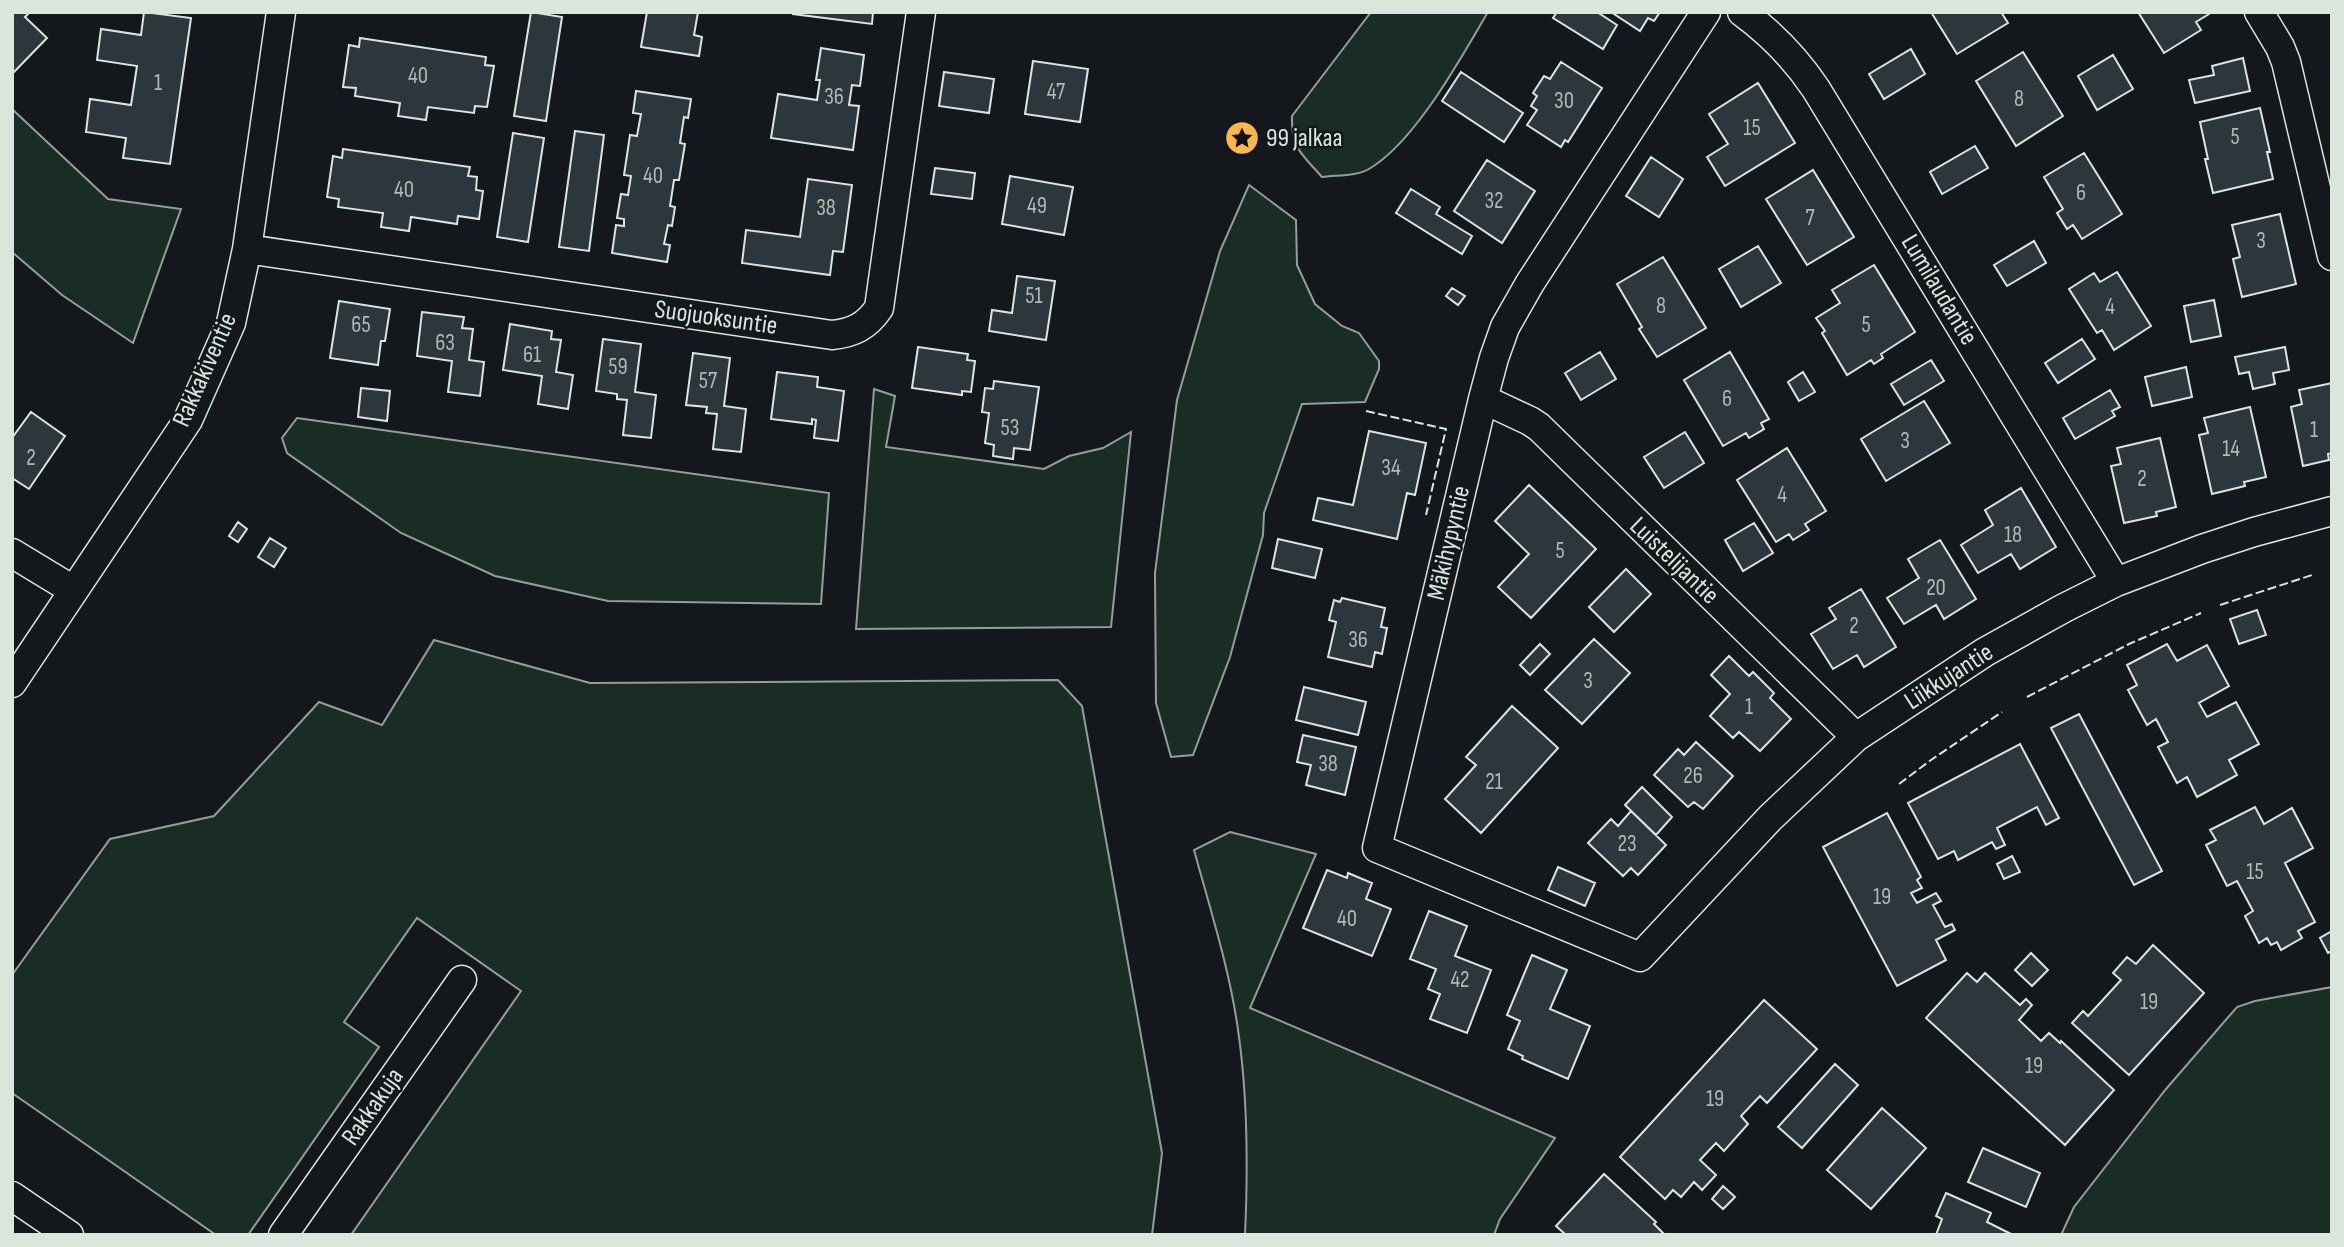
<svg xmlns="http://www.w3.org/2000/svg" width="2344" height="1247" font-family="'Sofia Sans Condensed',sans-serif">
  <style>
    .green { fill: #1a2d24; stroke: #939e99; stroke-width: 2 }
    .building { fill: #2c363c; stroke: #d8e6dc; stroke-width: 2 }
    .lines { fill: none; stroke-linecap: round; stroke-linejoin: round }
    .minor-casing { stroke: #d8e6dc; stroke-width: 31 }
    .minor { stroke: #14181c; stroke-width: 28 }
    .fence { stroke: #d8e6dc; stroke-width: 2; stroke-dasharray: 9 3.5; stroke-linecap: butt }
    .labels { text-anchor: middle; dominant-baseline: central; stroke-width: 5; stroke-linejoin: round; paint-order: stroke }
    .number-label { font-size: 23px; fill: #adbab4 }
    .poi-label { font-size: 26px; fill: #d8e6dc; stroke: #14181c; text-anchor: start }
    .street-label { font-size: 26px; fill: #d8e6dc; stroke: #14181c }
  </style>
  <rect width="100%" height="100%" fill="#14181c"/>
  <path class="green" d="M1371,12H1488C1460,59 1416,141 1369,169C1358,176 1336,175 1322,177C1302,154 1291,149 1292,116Z
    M12,109L108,199L181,209L133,343L62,295L12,252Z
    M1249,185L1296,220L1297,265L1315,304L1342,326L1359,333L1379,361V369L1365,402L1302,404L1264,513L1263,535L1230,657L1193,755L1171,757L1156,703L1155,573L1177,400L1220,251Z
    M874,389L895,396L886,447L1044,469L1069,456L1103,448L1131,432L1111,627L856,629Z
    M297,418L829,493L821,604L608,601L495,576L401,533L287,453L282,438Z
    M434,640L590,683L1058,680L1082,706L1162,1153L1152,1235H351L521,991L417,918L344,1022L379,1047L248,1235H216L12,1093V975L110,839L214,816L319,702L382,725Z
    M1230,832L1316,854L1250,1008L1555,1138L1500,1219L1494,1235H1245C1248,1169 1248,1103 1239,1037C1231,974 1211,912 1194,850Z
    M2332,987V1235H2061L2074,1207L2166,1089L2237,1007L2255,1001Z"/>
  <path class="building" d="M12,12H30L25,17L47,38L14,72L12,70Z
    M144,12L191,18L170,164L123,158L126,138L86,132L90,99L131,105L137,66L97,60L101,29L141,35Z
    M531,12L562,17L546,121L514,116Z
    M647,12H698L694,35L702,37L699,56L641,47Z
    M793,12H873L872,24L793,14Z
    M1557,12H1597L1617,25L1603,49L1553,18Z
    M1611,12H1660L1654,21L1648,18L1640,31Z
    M1931,12H2001L2008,23L1957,54Z
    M2138,12H2209V14L2196,22L2201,30L2164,53Z
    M360,38L486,57L485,65L494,66L487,107L475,106L474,113L428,107L426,120L398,116L400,103L355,96L356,88L343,87L349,45L359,47Z
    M821,48L864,55L860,86L852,85L849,105L859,106L853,150L771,138L778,94L817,100L820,80H816Z
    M1911,49L1925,74L1884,99L1869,74Z
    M2023,52L2063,116L2016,146L1976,81Z
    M2113,55L2133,89L2097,110L2078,76Z
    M2243,58L2250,91L2195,103L2189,80L2214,75L2212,66Z
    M1033,61L1088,69L1080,122L1025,114Z
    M1561,62L1602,88L1568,142L1565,140L1561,147L1527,125L1537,110L1531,106L1537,96L1533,93L1544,76L1550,79Z
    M944,72L994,79L989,113L939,106Z
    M1461,72L1523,113L1504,142L1442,101Z
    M1758,83L1795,143L1725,186L1707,157L1728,144L1709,114Z
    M636,91L691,99L688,118L684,117L680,143L685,144L679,180H674L670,206L675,207L672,226L668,225L664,244L670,245L667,262L612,253L616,225L624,226V219L617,218L621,194L628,195L631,176L624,175L630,135L637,136L641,114L633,113Z
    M2260,108L2270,152H2267L2273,179L2213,193L2205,159H2208L2200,122Z
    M575,131L604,135L589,251L559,247Z
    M513,133L544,138L528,242L497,237Z
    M1975,146L1988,168L1942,194L1930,172Z
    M343,149L470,167L468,176L477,177L476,190L483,191L479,219L458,216L457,224L411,217L409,231L381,227L383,213L338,207L339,199L327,197L333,156L342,158Z
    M2084,153L2122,214L2082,239L2073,225L2067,229L2057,213L2063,209L2044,177Z
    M1651,157L1683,179L1659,217L1626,196Z
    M1487,160L1535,191L1502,243L1454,211Z
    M935,168L975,173L972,199L931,194Z
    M1813,170L1854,237L1807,265L1766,199Z
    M1010,176L1073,187L1064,235L1002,224Z
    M808,179L852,185L843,252L833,251L830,275L742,263L746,230L800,237Z
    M1411,189L1440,207L1436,214L1472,236L1462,254L1396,213Z
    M2280,214L2296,284L2242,297L2233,259L2240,257L2232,225Z
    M2034,241L2046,263L2007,286L1994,265Z
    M1758,246L1781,283L1741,307L1719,269Z
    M1663,257L1706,328L1657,357L1639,329L1642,327L1617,284Z
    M1874,265L1915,332L1881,354L1883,358L1874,364L1871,360L1847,375L1822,333L1825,331L1816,318L1840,303L1832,290Z
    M2117,272L2151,326L2114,350L2102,330L2097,333L2069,289L2094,273L2100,282Z
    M1017,276L1055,281L1046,340L989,331L992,310L1012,313Z
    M1452,288L1465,296L1458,305L1446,296Z
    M2214,300L2221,336L2191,342L2184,306Z
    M339,301L390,309L385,341H381L378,365L330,358Z
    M422,312L464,317L462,328L473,329L469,360L484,362L480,396L448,392L452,361L417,356Z
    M510,324L552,331L551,339L561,340L556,372L573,375L568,409L538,404L542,376L503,370Z
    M603,339L641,344L635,392L656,395L651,438L623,435L627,400L617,399V394L596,391Z
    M2082,339L2095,359L2058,383L2045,363Z
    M918,347L968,354L967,360L975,361L971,392L962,391V395L912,388Z
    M2285,347L2289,370L2273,373L2275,384L2253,389L2249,372L2239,374L2235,357Z
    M1600,352L1616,379L1581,400L1565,373Z
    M1730,352L1769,419L1761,423L1764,429L1749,438L1746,433L1723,446L1684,380Z
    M693,353L730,358L724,406L746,409L741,452L713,449L717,414L706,413L707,407L686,405Z
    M1931,360L1944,381L1904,405L1891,384Z
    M2186,367L2192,397L2152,406L2145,377Z
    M777,372L818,377L817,387L844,391L838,441L814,438L816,420L812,419V424L771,419Z
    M1803,372L1815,392L1799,401L1788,382Z
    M994,381L1039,387L1030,450L1014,448L1013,459L993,456L994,445L985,443L989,413L982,412L985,388L993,389Z
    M2332,383V453L2328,454L2329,460L2303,466L2291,407L2302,404L2299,390Z
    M361,388L390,391L387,421L358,417Z
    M2110,390L2120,407L2112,411L2115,416L2075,439L2063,418Z
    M1924,401L1950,443L1886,481L1861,439Z
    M2250,407L2266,477L2244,482L2245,486L2212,494L2199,435L2208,433L2204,418Z
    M31,412L65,436L29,489L12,478V438Z
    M1369,431L1426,443L1415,495L1407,493L1397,539L1313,520L1318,498L1353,505Z
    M1685,432L1704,463L1664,488L1644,457Z
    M2160,438L2176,507L2156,512L2157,516L2124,523L2111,466L2121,464L2117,448Z
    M1787,448L1826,511L1805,524L1809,530L1793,540L1789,534L1776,542L1737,480Z
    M1529,485L1596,549L1531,618L1498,587L1529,554L1495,521Z
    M2021,488L2056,547L2020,569L2011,554L1978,573L1961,545L1993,525L1985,510Z
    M238,522L247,529L238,542L229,536Z
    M1754,523L1773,553L1743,571L1725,540Z
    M270,538L286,548L274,567L258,557Z
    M1278,539L1322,549L1315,578L1272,568Z
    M1940,540L1976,599L1944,619L1936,605L1904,624L1887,598L1919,578L1908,559Z
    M1626,569L1651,594L1614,632L1589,607Z
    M1861,589L1896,647L1864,667L1857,655L1833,669L1811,634L1836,619L1829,608Z
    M1342,598L1385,608L1381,627L1387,628L1382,654L1375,652L1372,667L1328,657L1336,622L1329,620L1334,600L1340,602Z
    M2257,610L2266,635L2239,644L2230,619Z
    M1594,639L1630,673L1582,724L1545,690Z
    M1540,644L1550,654L1530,675L1520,665Z
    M2167,644L2177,661L2207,645L2229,686L2199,703L2207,717L2236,702L2259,744L2229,760L2237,775L2197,797L2187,777L2177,783L2158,747L2168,742L2156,719L2147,725L2128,690L2137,685L2127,665Z
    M1729,656L1749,676L1753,672L1774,693L1770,698L1791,719L1760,751L1739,732L1733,738L1710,716L1730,694L1711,675Z
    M1304,687L1366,702L1358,735L1296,720Z
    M1512,706L1558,748L1481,833L1445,799L1476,765L1466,757Z
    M2079,714L2162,871L2134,885L2051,728Z
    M1303,735L1356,747L1345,795L1306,785L1311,765L1297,762Z
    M1696,742L1733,776L1703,809L1694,802L1688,807L1654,775L1678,749L1684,755Z
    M2020,744L2059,818L2046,825L2037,807L1997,828L2005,845L1996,849L1992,842L1958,860L1954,851L1938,859L1908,803Z
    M1642,787L1672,817L1656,835L1625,805Z
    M2255,807L2264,824L2292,808L2313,848L2285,863L2315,922L2298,931L2302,938L2281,950L2277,942L2271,945L2267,938L2259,943L2245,916L2253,911L2237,881L2227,886L2206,845L2216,840L2210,830Z
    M1631,811L1666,845L1638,875L1631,868L1623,876L1588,843L1611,819L1618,826Z
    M1887,813L1921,877L1917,880L1922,888L1911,893L1917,903L1936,893L1941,901L1933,905L1945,927L1952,924L1955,930L1936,940L1946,960L1897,986L1823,847Z
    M2012,856L2020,872L2004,879L1997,864Z
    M1558,867L1595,883L1585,906L1548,890Z
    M1327,870L1347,878L1348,873L1372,883L1366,899L1391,909L1372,956L1303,928Z
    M1429,911L1467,926L1455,956L1491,970L1467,1033L1430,1019L1440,994L1428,989L1436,969L1410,959Z
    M2332,931V951L2328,953L2320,938Z
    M2153,945L2204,993L2129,1075L2072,1023L2083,1011L2088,1016L2121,980L2113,973L2127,957L2136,964Z
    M2031,953L2048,970L2032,986L2015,970Z
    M1532,955L1567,970L1550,1009L1590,1026L1568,1079L1522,1059L1523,1056L1508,1049L1520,1021L1507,1015Z
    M1967,973L1977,982L1985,973L2020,1005L2026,999L2032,1005L2019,1020L2041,1041L2049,1033L2060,1043L2061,1041L2114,1090L2065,1145L1926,1018Z
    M1764,1000L1817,1049L1767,1103L1760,1096L1741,1116L1748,1124L1724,1151L1716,1143L1700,1160L1716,1175L1702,1190L1694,1182L1681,1197L1673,1190L1665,1199L1620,1157Z
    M1835,1064L1858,1085L1802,1148L1778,1127Z
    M1882,1108L1926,1148L1871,1209L1827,1170Z
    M1983,1148L2040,1173L2026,1207L1968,1182Z
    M1604,1174L1656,1222L1654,1224L1663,1233L1661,1235H1566L1556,1226Z
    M1723,1186L1735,1197L1723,1209L1712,1199Z
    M1946,1193L1991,1213L1987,1222L2013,1235H1936L1942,1219L1936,1216Z"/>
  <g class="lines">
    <g class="minor-casing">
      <path id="minor" d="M1706,12L1530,283L1505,327L1494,358L1483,399L1377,848L1640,957L1770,818L1856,737L1985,652L2064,608L2116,582L2202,549L2254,532L2332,511
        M1742,12C1772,34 1796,59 1816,89L2116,582
        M2259,12L2280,47L2286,62L2332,256
        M247,249L832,335C853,333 867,326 879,308L921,12
        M1483,399L1530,421L1539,427L1856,737
        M12,553L73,590
        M12,683L188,420L231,323L247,249L281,12
        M12,1196L69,1235
        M283,1235L462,980"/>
    </g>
    <use href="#minor" class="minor"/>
    <path class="fence" d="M1366,411L1446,429L1426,515
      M2220,605L2312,575
      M2027,697L2129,644L2201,613
      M1899,784L1931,760L2002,712"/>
  </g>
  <defs>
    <g id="sight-disc" transform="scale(1.75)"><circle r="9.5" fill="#ffb74d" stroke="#14181c"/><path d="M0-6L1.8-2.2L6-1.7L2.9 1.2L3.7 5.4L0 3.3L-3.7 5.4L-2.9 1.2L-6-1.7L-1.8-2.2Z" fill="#111"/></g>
  </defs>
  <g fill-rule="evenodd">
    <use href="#sight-disc" x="1242" y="138"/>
  </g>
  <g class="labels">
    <g class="number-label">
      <text x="418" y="76">40</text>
      <text x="158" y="83">1</text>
      <text x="1056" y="92">47</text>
      <text x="834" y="97">36</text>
      <text x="2019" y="99">8</text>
      <text x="1564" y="101">30</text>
      <text x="1752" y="128">15</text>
      <text x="2235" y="137">5</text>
      <text x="653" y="176">40</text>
      <text x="404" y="190">40</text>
      <text x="2081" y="193">6</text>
      <text x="1494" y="201">32</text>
      <text x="1037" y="206">49</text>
      <text x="826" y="208">38</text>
      <text x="1810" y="218">7</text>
      <text x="2261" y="241">3</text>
      <text x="1034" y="296">51</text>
      <text x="1661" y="306">8</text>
      <text x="2110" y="307">4</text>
      <text x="361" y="325">65</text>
      <text x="1866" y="325">5</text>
      <text x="445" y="343">63</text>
      <text x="532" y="355">61</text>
      <text x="618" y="367">59</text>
      <text x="708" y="381">57</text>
      <text x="1727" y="399">6</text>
      <text x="1010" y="428">53</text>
      <text x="2314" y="430">1</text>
      <text x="1905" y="441">3</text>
      <text x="2231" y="449">14</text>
      <text x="31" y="458">2</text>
      <text x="1391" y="468">34</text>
      <text x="2142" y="479">2</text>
      <text x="1782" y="495">4</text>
      <text x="2013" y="535">18</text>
      <text x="1560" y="551">5</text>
      <text x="1936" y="588">20</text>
      <text x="1854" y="626">2</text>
      <text x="1358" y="640">36</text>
      <text x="1588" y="681">3</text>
      <text x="1749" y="707">1</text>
      <text x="1328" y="764">38</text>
      <text x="1693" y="776">26</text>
      <text x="1494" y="782">21</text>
      <text x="1627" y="844">23</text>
      <text x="2255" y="872">15</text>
      <text x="1882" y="897">19</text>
      <text x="1347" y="919">40</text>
      <text x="1460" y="980">42</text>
      <text x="2149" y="1002">19</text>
      <text x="2034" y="1066">19</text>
      <text x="1715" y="1099">19</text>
    </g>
    <g class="poi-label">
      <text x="1266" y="138">99 jalkaa</text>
    </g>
    <g class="street-label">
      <text transform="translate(1939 290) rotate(59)">Lumilaudantie</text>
      <text transform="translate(716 318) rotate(8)">Suojuoksuntie</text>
      <text transform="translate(205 370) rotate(-66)">Rakkakiventie</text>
      <text transform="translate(1449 543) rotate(-77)">Mäkihypyntie</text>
      <text transform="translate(1674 561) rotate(44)">Luistelijantie</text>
      <text transform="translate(1949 677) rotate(-33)">Liikkujantie</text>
      <text transform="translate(373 1107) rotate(-55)">Rakkakuja</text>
    </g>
  </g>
  <rect width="2344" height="1247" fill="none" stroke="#d8e6dc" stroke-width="28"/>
</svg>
